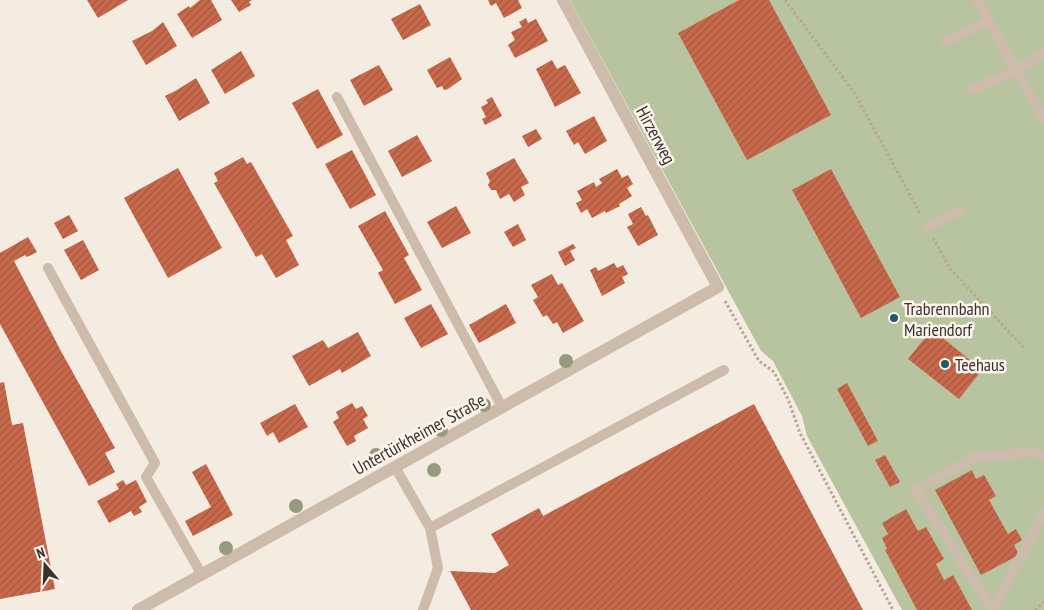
<svg xmlns="http://www.w3.org/2000/svg" width="1044" height="610" font-family="'PT Sans Narrow',sans-serif">
  <style>
    .pitch { fill: #b8c4a0 }
    .building { fill: url(#building-hatch) }
    .lines { fill: none; stroke-linecap: round; stroke-linejoin: round }
    .path { stroke: #b9a596; stroke-width: 3; stroke-dasharray: 2.5 2.5; stroke-linecap: butt }
    .service { stroke: #cdbbac; stroke-width: 10 }
    .minor { stroke: #cdbbac; stroke-width: 12 }
    .tree { fill: #969b7f }
    .poi-dot { fill: #1f5a5e; stroke: #fbf5ee; stroke-width: 2 }
    .labels { text-anchor: middle; dominant-baseline: central; stroke-width: 5; stroke-linejoin: round; paint-order: stroke }
    .street-label { font-size: 18px; fill: #3b302b; stroke: #fbf5ee }
    .poi-label { font-size: 18px; fill: #3b302b; stroke: #fbf5ee; text-anchor: start }
  </style>
  <defs>
    <pattern id="building-hatch" width="6" height="6" patternUnits="userSpaceOnUse" patternTransform="scale(1.25)"><rect width="6" height="6" fill="#c8694b"/><path d="M-1 1l2-2M0 6l6-6M5 7l2-2" fill="none" stroke="#a4573f"/></pattern>
  </defs>
  <rect width="100%" height="100%" fill="#f4ebe1"/>
  <path class="pitch" d="M570,0H1044V610H902L807,436L802,416L773,361L761,351Z"/>
  <path class="building" d="M87,0H128L98,18Z
    M200,0H211L222,20L192,38L177,14L189,6L190,8Z
    M231,0H252L249,2L251,5L239,12Z
    M488,0H518L522,8L504,18L496,3L491,6Z
    M739,0H769L831,115L747,160L678,33Z
    M420,4L431,25L403,40L391,19Z
    M526,18L528,23L536,19L548,41L515,58L508,45L515,40L511,32L522,27L519,22Z
    M163,22L177,46L146,65L132,41L152,31Z
    M241,51L255,76L225,94L211,70Z
    M450,57L462,79L448,89L444,90L442,86L437,88L427,70Z
    M552,60L557,69L565,65L581,93L555,107L536,69Z
    M379,65L393,90L364,106L350,80Z
    M196,78L210,103L179,121L165,96L177,90Z
    M318,89L343,135L317,149L292,103Z
    M492,97L502,116L485,125L482,119L486,117L481,107L488,103L486,100Z
    M594,116L607,141L585,154L578,142L574,145L566,131Z
    M536,129L542,139L528,147L522,136Z
    M417,135L432,161L402,177L388,151Z
    M352,150L376,195L350,209L325,164Z
    M243,157L247,164L251,162L293,236L286,240L299,265L276,278L262,254L256,257L214,183L218,181L214,173Z
    M514,158L529,183L521,187L525,195L514,202L509,194L500,199L496,190H491L488,185L490,181L486,173Z
    M178,168L222,248L168,278L124,198Z
    M617,169L622,178L628,175L633,184L627,188L632,196L619,204L620,206L606,213L605,211L592,218L587,209L581,213L576,203L582,200L577,191L594,182L596,187L602,183L599,179Z
    M831,169L900,297L861,318L792,190Z
    M456,206L471,233L442,248L427,222Z
    M641,207L646,216L648,215L658,235L638,246L627,227L633,224L628,214Z
    M385,211L409,255L404,258L422,290L395,304L378,273L383,270L358,226Z
    M69,215L78,231L63,239L54,223Z
    M518,224L526,240L513,247L504,232Z
    M28,237L37,252L27,257L25,255L14,261L62,353L115,448L105,453L115,472L89,486L0,324V253Z
    M83,240L99,270L81,280L64,250Z
    M573,244L576,248L570,251L575,260L565,266L558,252Z
    M614,263L617,268L623,265L628,274L622,277L625,283L602,296L590,270L596,267L598,271Z
    M552,274L558,285L562,283L584,321L563,333L557,322L553,324L547,315L543,317L533,300L538,297L531,285Z
    M431,304L448,334L421,348L404,318Z
    M506,304L516,323L479,343L469,325Z
    M932,329L982,370L959,399L908,359Z
    M358,332L371,356L342,373L340,369L309,386L292,356L323,340L328,348Z
    M4,382L12,425L23,423L55,589L0,599V383Z
    M847,383L878,441L868,446L837,389Z
    M352,403L356,409L362,406L368,416L363,419L368,428L354,436L356,441L347,446L333,422L339,418L336,412Z
    M295,404L308,427L279,443L273,432L267,436L260,423Z
    M754,404L863,610H471L450,571L495,573L509,565L491,534L539,508L543,516Z
    M885,455L900,482L890,487L875,460Z
    M206,464L233,515L193,536L185,521L211,507L192,472Z
    M972,470L976,479L984,475L996,496L989,500L1008,534L1016,529L1022,540L1014,545L1019,555L981,575L935,490Z
    M123,480L126,485L136,480L147,502L139,507L142,512L134,516L131,511L109,523L97,501L119,489L116,484Z
    M906,509L918,531L926,527L944,559L936,564L944,580L953,575L972,610H917L885,550L887,549L882,538L888,534L882,523Z"/>
  <g class="lines">
    <path class="path" d="M785,0L855,94L921,215
      M933,238L951,270L1024,348
      M725,301L759,361L774,372L788,399L800,433L893,610
      M1035,610L1044,602"/>
    <path class="service" d="M977,0L1044,119
      M946,41L988,21
      M972,90L1017,70L1044,52
      M337,97L502,407
      M927,227L960,211
      M48,268L155,463L146,477L202,575
      M395,467L430,528L438,568L423,610
      M430,528L724,370
      M993,609L1044,514
      M993,610L916,491L973,458L1032,452L1044,455"/>
    <path class="minor" d="M138,610L718,287L563,0"/>
  </g>
  <g class="tree">
    <circle cx="566" cy="361" r="7"/>
    <circle cx="484" cy="405" r="7"/>
    <circle cx="441" cy="430" r="7"/>
    <circle cx="376" cy="455" r="7"/>
    <circle cx="434" cy="470" r="7"/>
    <circle cx="296" cy="506" r="7"/>
    <circle cx="226" cy="548" r="7"/>
  </g>
  <g class="poi-dot">
    <circle cx="894" cy="318" r="5"/>
    <circle cx="945" cy="364" r="5"/>
  </g>
  <g class="labels">
    <g class="street-label">
      <text transform="translate(656 135) rotate(62)">Hirzerweg</text>
      <text transform="translate(419 434) rotate(-29)">Untertürkheimer Straße</text>
    </g>
    <g class="poi-label">
      <text x="904" y="308">Trabrennbahn<tspan x="904" dy="21">Mariendorf</tspan></text>
      <text x="955" y="364">Teehaus</text>
    </g>
  </g>
  <g transform="translate(45 565) rotate(341)" stroke="#fbf5ee" stroke-width="4" paint-order="stroke">
  <path d="M0-4L9 19L0 12L-9 19Z" fill="#3b302b"/>
  <text y="-8" font-size="14" font-weight="bold" text-anchor="middle" fill="#3b302b">N</text>
  </g>
</svg>
